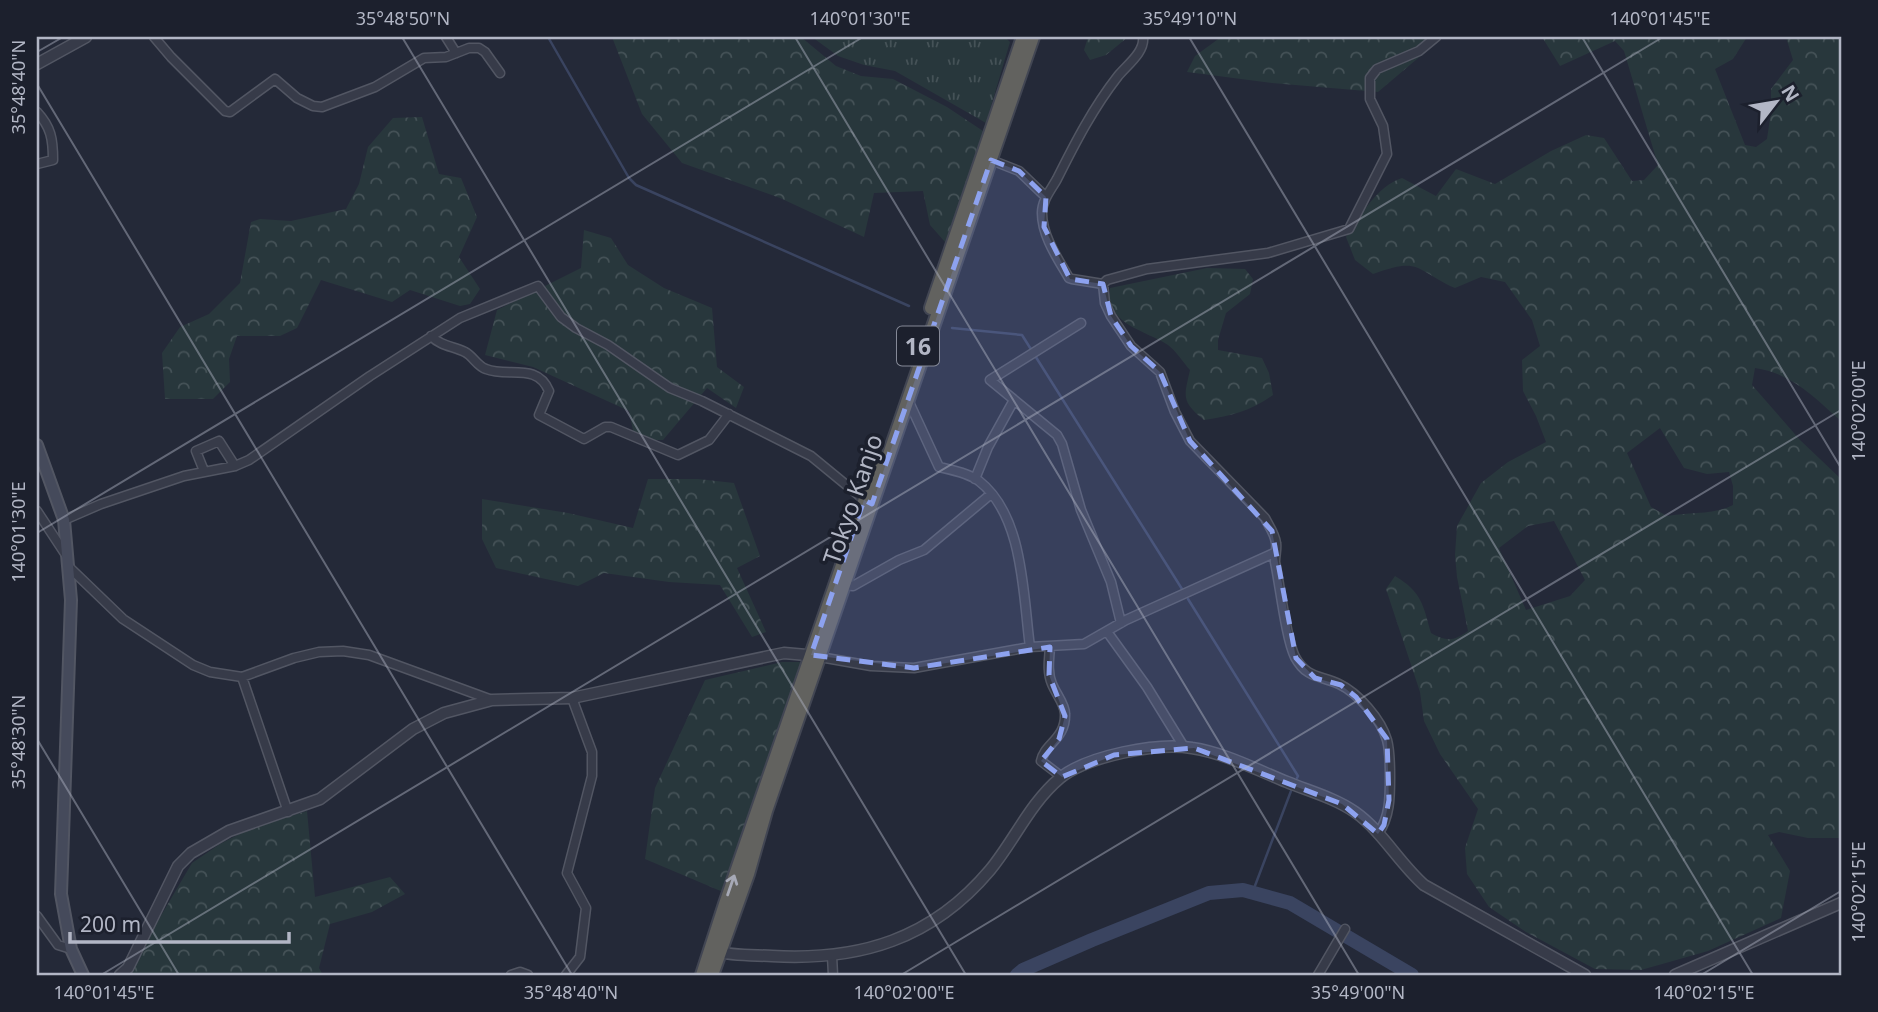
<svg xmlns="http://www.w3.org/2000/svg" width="1878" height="1012" font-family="'Noto Sans',sans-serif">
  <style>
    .grass { fill: url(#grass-tufts) }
    .forest { fill: url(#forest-crowns); fill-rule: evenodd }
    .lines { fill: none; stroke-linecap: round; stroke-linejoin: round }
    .stream { stroke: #3a4460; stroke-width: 2.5 }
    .river { stroke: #3a4460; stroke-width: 14 }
    .minor-casing { stroke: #525663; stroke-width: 11 }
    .tertiary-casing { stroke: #525663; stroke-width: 13 }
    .secondary-casing { stroke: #525663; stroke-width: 14 }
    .trunk-casing { stroke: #424653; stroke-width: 16 }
    .minor { stroke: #373b49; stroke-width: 8 }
    .tertiary { stroke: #373b49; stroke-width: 10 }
    .secondary { stroke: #454a5b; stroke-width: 10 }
    .trunk { stroke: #62625f; stroke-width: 12 }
    .oneway { stroke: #a6a9b6 }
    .marked { fill: #8da2ef; fill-opacity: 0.2; stroke: #8da2ef; stroke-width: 5; stroke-dasharray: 14 9; stroke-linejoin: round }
    .ticks { fill: none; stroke: #b2b6c5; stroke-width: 2; stroke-opacity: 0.45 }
    .labels { text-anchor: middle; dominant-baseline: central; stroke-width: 7; stroke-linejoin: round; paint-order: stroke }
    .shield { fill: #1c202d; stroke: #858997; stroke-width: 2 }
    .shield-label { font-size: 23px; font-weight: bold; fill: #b2b6c5 }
    .street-label { font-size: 24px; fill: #b2b6c5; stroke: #1c202d }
    .neatline { fill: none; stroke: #b2b6c5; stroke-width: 2.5 }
    .ticks-label { font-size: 18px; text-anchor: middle; fill: #b2b6c5 }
  </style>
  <defs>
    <pattern id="grass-tufts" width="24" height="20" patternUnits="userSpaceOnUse" patternTransform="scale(1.75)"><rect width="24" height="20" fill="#28373c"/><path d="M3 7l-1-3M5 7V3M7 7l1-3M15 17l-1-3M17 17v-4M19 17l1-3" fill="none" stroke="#455257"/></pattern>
    <pattern id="forest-crowns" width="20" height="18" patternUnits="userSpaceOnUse" patternTransform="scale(1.75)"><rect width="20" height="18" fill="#28373c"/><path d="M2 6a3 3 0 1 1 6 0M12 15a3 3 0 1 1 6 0" fill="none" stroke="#455257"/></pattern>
  </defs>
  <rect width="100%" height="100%" fill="#242938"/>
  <path class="grass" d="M812,37H1005L1010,42L986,123L895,71L864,65L838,56Z"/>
  <path class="forest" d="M612,37H801L836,66L861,76L893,79L947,107L986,133L945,242L930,225L923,191L874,193L864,237L780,198L682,163L642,114Z
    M1088,37H1128L1106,55L1090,60L1084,50Z
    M1221,37H1443L1378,92L1272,83L1187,72L1195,56Z
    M1542,37H1747L1733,59L1715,69L1745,145L1756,147L1767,139L1771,112V89L1793,60L1786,37H1841V421C1815,398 1792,373 1755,368L1752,385L1800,440L1841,479V838H1808L1779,832L1768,835L1790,871L1781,918L1708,951L1641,970L1595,969L1526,932L1489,907L1467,874L1465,848L1478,809L1440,754L1424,721L1420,692L1386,589L1395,576C1422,592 1423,605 1431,633C1447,642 1454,641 1468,631L1457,577L1455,555L1457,526L1481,483L1508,462L1546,442L1536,416L1523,391L1522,360L1540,346L1532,320L1505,282L1481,277L1455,288C1415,270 1421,256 1373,274L1355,260L1346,237C1361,215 1377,186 1402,178L1436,196L1456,169L1495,184L1551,151L1586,135L1604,138L1632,181L1644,180L1658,165L1624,51L1615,41L1560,66ZM1660,428L1684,468L1707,474L1729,472L1733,486V505C1714,515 1688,512 1667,516L1651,507L1627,453ZM1554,521L1585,580L1570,596L1526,610L1499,548L1528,526Z
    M422,117L439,174L461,178L477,217L459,257L480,289L470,304L460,306L410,290L392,302L321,280L297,328L280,336H237L229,359L230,382L213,399H165L162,353L180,327L209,314L240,283L251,222L260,219L291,221L346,209L359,184L368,147L393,118Z
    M584,230L611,238L628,265L664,288L712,308L717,367L744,387L736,408L707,388L663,440H635L629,411L533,367L485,355L497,310L581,268Z
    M1207,268L1245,269L1253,279L1250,294L1226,313L1218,340V350L1262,358L1269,373L1273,395C1251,411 1230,416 1204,420C1181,401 1184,397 1190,370C1183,362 1176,351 1168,345C1144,329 1105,325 1110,288Z
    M648,479H698L734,483L760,556L737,568L766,632L752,637L720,585L669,582L604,573L578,586L496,568L482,539V499L568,513L633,528Z
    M782,662H802L723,892L645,859L655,788L705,680Z
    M307,811L315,897L390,877L405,894L372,912L330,924L319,968L323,975H126L192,863L220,844L249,829Z"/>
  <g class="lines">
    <path class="stream" d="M548,37L629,178L636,185L909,306
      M952,328L1022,335L1182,589
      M1188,599L1298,776L1297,778
      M1253,891L1291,791"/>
    <path class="river" d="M1017,975L1023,970L1092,940L1209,893L1243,890L1290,903L1412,975"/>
    <g class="minor-casing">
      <path id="minor" d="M154,37L171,57L225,111L230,112L275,79L297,98L313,106L322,107L375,87L424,58L446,57L469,48H479L485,52L500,73
        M446,37L456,53
        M1143,37C1145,52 1127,65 1118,76C1093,108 1075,143 1057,179C1051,190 1042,200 1042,213C1042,236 1058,259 1069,278L1072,279L1103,284L1107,280L1147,269L1268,253L1349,229L1387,154L1383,126L1370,99V78L1377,69L1419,51L1436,37
        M37,112C51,127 53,139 53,160L37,164
        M991,160L1019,171L1046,197
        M1103,284L1105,303L1111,316L1131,346L1160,372L1175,412L1190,441L1265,518C1269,526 1275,534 1276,543C1277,549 1275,555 1275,562C1280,585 1286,639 1295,657C1307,679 1320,675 1339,684C1358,693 1381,719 1387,740C1390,751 1390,765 1390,777C1390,797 1390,817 1378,834
        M1081,323L990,380L1057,435L1062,444L1081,510L1111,582L1121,623
        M431,336C441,346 452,346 465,352C473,356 477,366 486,369C508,378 537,362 549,391L539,415L584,439L605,427H611L678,455L709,440L729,414
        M908,400L939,467C952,470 968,473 979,481C1024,516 1023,596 1030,647
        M204,471L196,451L219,441L235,466
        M975,479L988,447L1014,400
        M37,511L66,555
        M64,520L101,504L184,476L235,466L249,460L370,376L460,318L538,286L561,317L576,328L608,345L670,388L702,401L811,456L867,502
        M70,568L123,619L193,665L210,672L242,677L294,658L319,652L343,651L369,655L492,700
        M844,585L853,586L899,560L924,550L991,494
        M1108,633L1147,687L1184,747
        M1050,647C1049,660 1047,672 1052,684C1056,694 1065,704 1065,714C1066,739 1044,744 1041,761L1062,777
        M820,657L871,666L914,668L1030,647L1084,644L1126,620L1274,553
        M242,677L288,812
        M37,916L58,945L71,949
        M832,956L833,975
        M511,975L520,972L528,975
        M566,975L580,957L586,908L567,873L592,776V752L572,698
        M1318,975L1345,929"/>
    </g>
    <g class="tertiary-casing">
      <path id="tertiary" d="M37,64L86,37
        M714,951C733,956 753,955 772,956C860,961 932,939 990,870C1014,841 1030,803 1060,778C1087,756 1158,742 1192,748C1225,753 1257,770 1287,782C1309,791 1335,798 1355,812C1382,831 1399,863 1424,885L1585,975
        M120,975L128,968L178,866L191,853L229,831L320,799L413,729L444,713L492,700L572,698L784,653L818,656
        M1675,975L1841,903"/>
    </g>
    <g class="secondary-casing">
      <path id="secondary" d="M37,445L64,520L71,600L61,894L71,949L83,975"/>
    </g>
    <g class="trunk-casing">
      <path id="trunk" d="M931,308L1023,37
        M702,975L725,904L877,464
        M712,975L748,874L766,811L1033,37"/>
    </g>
    <use href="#minor" class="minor"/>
    <use href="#tertiary" class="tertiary"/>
    <use href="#secondary" class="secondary"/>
    <use href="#trunk" class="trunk"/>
  </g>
  <defs><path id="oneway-shaft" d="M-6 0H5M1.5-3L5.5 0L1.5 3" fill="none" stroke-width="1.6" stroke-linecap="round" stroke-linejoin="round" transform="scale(1.75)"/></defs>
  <use class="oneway" href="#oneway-shaft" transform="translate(731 885) rotate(-71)"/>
  <path class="marked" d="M991,160L1019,171L1046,197L1044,227L1070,279L1103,284L1111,316L1131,346L1160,372L1190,441L1272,531L1296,658L1315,678L1341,685L1356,697L1387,739L1389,800L1384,825L1378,834L1342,804L1194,748L1114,755L1062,777L1041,761L1059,739L1065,716L1049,675L1050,647L914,668L811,655L864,500L872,504Z"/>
  <path class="ticks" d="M402,37L966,975M795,37L1359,975M1189,37L1753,975M1582,37L1841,468M37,52L63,37M37,84L572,975M37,533L863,37M37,739L179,975M101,975L1663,37M901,975L1841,410M1701,975L1841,891"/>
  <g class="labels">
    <rect class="shield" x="897" y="326.5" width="42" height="39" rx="5"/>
    <g class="shield-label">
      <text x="918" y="346">16</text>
    </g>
    <g class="street-label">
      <text transform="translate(852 499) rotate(-71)">Tokyo Kanjo</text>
    </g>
  </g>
  <rect width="1878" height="1012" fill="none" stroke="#1c202d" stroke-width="77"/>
  <g transform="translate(1776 102) rotate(59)" stroke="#1c202d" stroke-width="5" paint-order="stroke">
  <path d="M0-5L12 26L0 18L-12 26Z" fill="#b2b6c5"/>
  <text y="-10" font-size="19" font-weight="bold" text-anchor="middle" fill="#b2b6c5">N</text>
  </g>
  <path d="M70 932v10h219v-10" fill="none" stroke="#b2b6c5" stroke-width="3.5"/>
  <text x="80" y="932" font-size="21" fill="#b2b6c5" stroke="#1c202d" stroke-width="5" paint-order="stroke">200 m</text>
  <rect x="38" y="38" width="1802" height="936" class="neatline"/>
  <g class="ticks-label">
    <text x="403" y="25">35°48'50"N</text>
    <text x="860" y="25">140°01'30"E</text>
    <text x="1190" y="25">35°49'10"N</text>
    <text x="1660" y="25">140°01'45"E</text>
    <text transform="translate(19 87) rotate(-90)" y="6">35°48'40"N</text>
    <text transform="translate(1859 411) rotate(-90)" y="6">140°02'00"E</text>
    <text transform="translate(19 532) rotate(-90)" y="6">140°01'30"E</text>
    <text transform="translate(19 742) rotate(-90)" y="6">35°48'30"N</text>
    <text transform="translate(1859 892) rotate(-90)" y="6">140°02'15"E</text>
    <text x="104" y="999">140°01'45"E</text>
    <text x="571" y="999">35°48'40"N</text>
    <text x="904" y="999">140°02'00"E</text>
    <text x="1358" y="999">35°49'00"N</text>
    <text x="1704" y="999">140°02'15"E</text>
  </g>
</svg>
